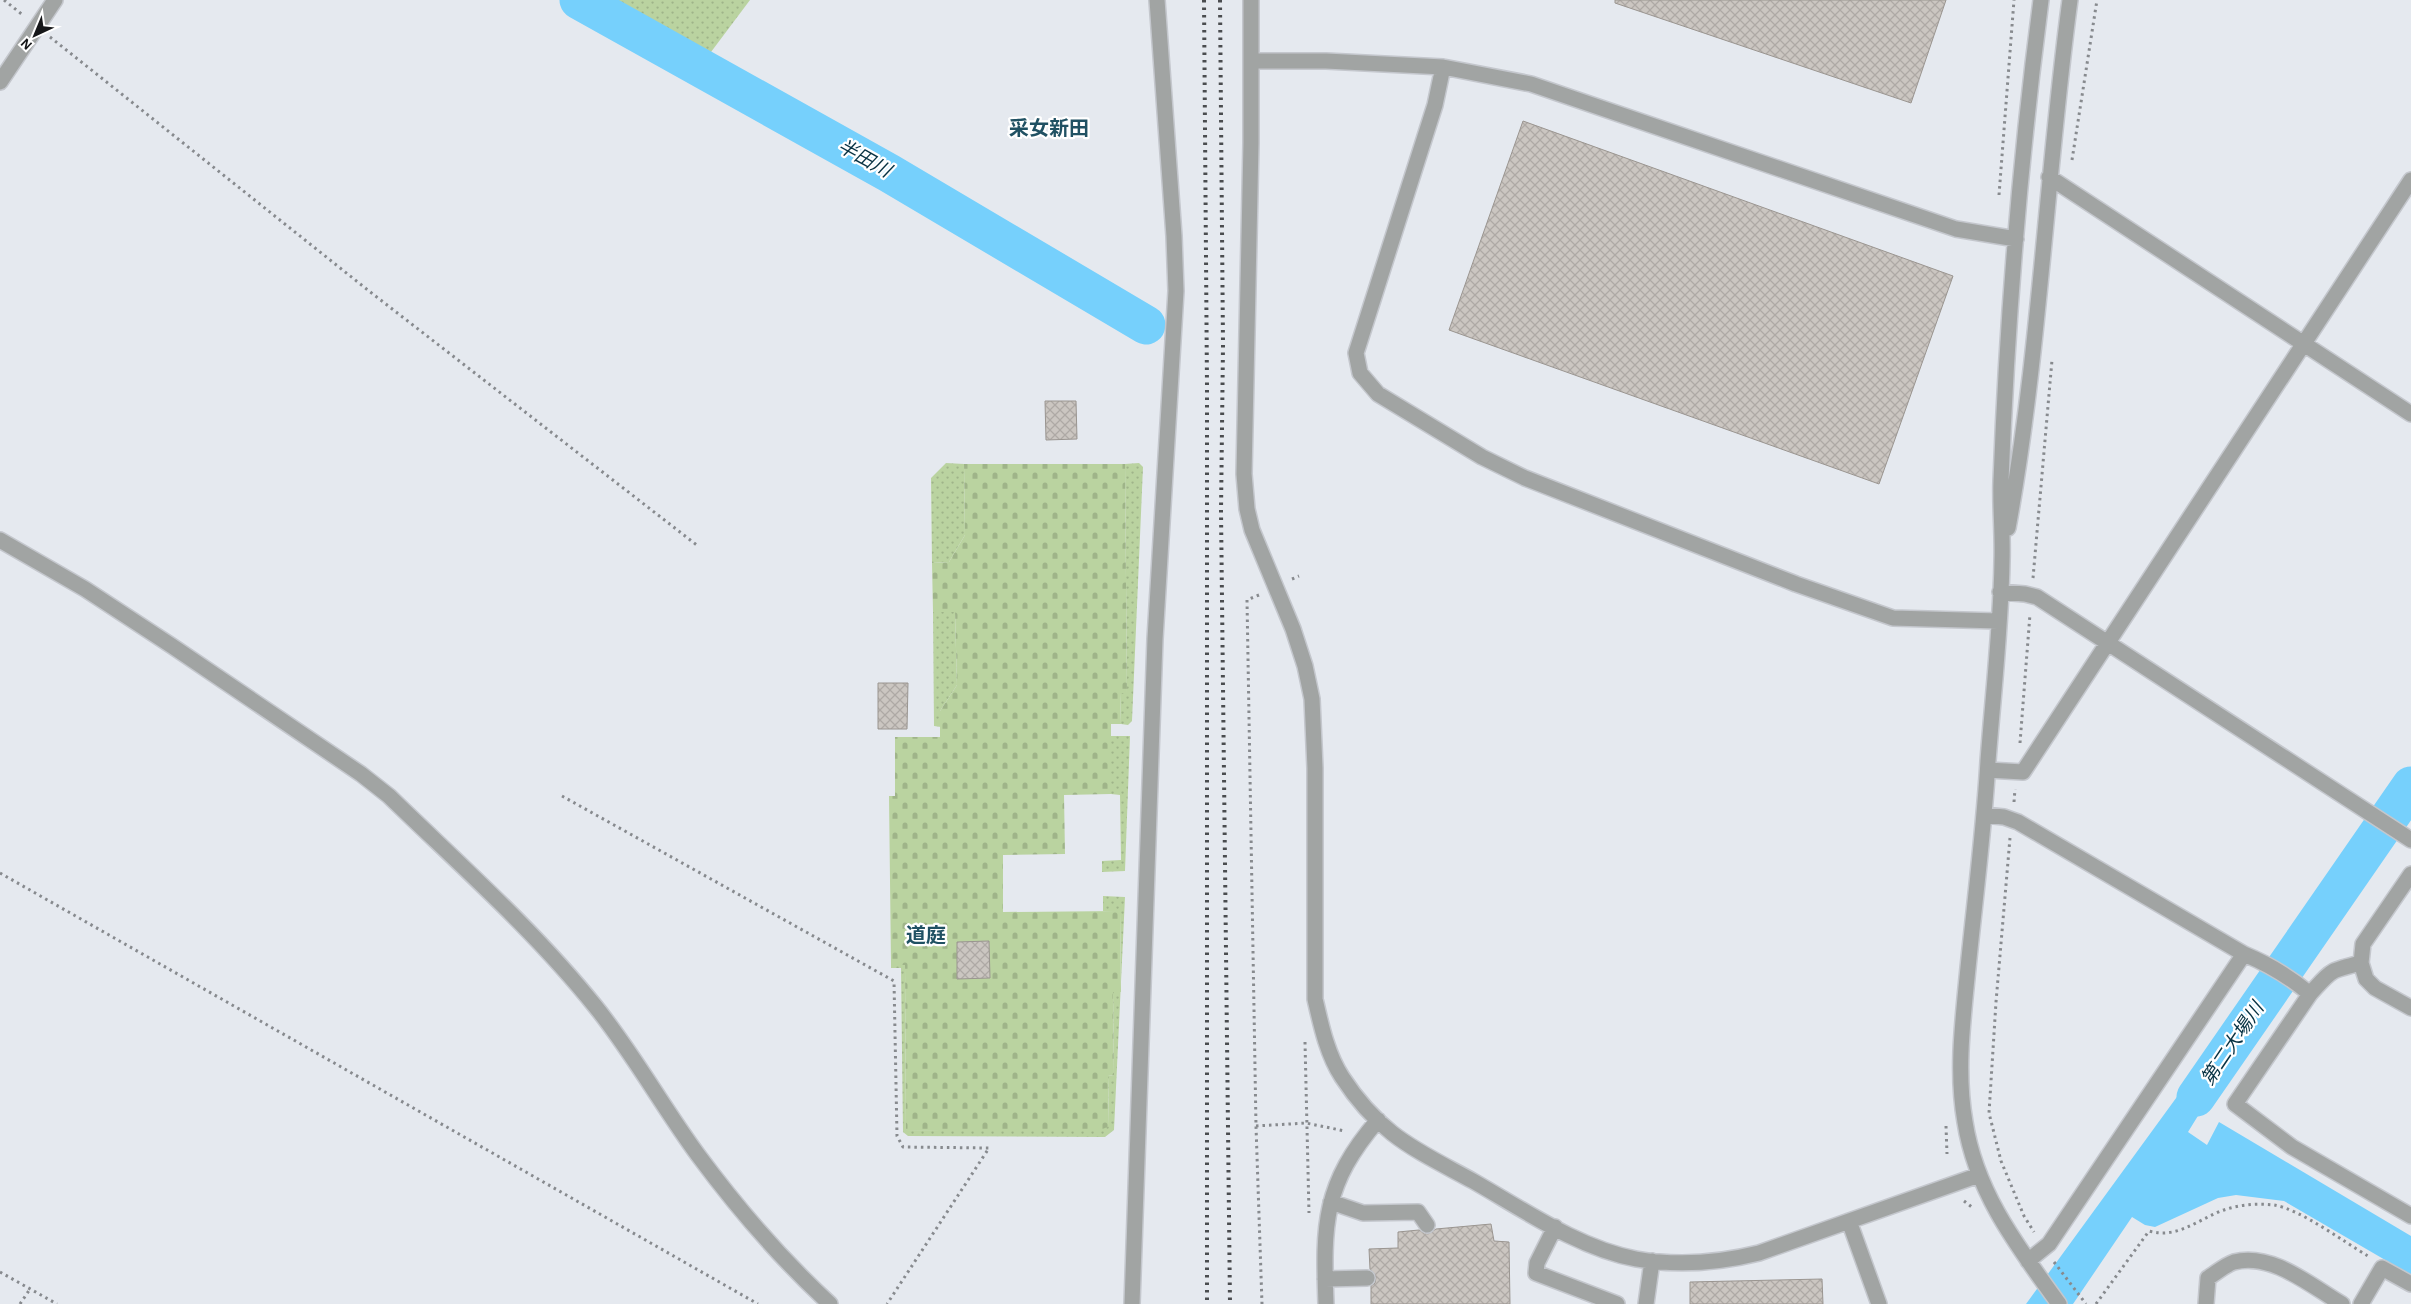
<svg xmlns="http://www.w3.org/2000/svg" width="2411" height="1304" font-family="'Alegreya Sans','Noto Sans JP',sans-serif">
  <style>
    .grass { fill: url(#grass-dots) }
    .cemetery { fill: url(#cemetery-stones) }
    .water { fill: #76d0fc }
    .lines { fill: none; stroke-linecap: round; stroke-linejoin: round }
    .river { stroke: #76d0fc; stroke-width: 39 }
    .building { fill: url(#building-cross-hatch); stroke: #9a9590 }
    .minor-casing { stroke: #c4c7cd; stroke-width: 18 }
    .path { stroke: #878a8e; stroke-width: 3; stroke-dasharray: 2.5 4; stroke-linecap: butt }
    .minor { stroke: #a1a4a3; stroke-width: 15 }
    .rail { stroke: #4a4c4f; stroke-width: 4; stroke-dasharray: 2.5 5; stroke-linecap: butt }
    .labels { text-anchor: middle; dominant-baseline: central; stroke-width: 4.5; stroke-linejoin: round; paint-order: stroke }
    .water-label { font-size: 19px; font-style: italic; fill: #073243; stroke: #fff }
    .quarter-label { font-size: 20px; font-weight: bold; fill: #205163; stroke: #fff }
  </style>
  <defs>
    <pattern id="grass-dots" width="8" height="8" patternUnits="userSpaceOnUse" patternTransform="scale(1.25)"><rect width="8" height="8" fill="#bad3a0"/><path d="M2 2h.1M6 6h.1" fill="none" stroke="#9fb489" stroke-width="1.8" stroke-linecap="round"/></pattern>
    <pattern id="cemetery-stones" width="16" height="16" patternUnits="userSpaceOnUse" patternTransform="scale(1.25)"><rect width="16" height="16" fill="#bad3a0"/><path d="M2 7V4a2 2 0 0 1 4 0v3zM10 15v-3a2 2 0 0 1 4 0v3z" fill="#9fb489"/></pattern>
    <pattern id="building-cross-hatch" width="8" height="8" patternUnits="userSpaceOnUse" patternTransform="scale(1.25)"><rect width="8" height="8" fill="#cbc6c1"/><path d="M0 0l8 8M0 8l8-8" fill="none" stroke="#aea9a5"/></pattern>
  </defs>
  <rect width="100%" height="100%" fill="#e5e9ef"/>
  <path class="grass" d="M604,0H750L705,60Z
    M946,463L964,464L965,535L949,562L932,563L931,478Z
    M1139,463L1143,467L1132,721L1128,725L1121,724L1120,693H1127L1125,464Z
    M933,612H955L957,685L940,711L941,727L934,726Z
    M1111,736H1130L1125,871L1102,872V861L1121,860L1120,795L1111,794Z
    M1103,896L1125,897L1114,1130L1105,1137L908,1136L903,1132L901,968H891V965H905L906,1131L1109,1125L1108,1076L1114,1075L1113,992L1121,991L1120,912L1103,911Z"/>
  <path class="cemetery" d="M964,464H1125L1127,693H1120L1121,724H1111V794L1064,795L1065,854L1003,855V912L1120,911L1121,992H1113L1114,1075L1108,1076L1109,1126L1103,1129L906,1131L905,965H891L889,796H895V737H940V711L957,685L955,612H933L932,563L949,562L965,535Z"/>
  <path class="water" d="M2214,1046L2233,1059L2188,1132L2207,1145L2219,1122L2411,1236V1275L2284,1201L2236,1195L2218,1198L2155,1227L2145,1225L2132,1217L2073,1304H2026Z"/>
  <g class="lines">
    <path class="river" d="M579,0L889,173L1146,325
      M2196,1097L2411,786"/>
  </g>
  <path class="building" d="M1615,0H1946L1911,103L1615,3Z
    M1523,121L1953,276L1879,484L1449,330Z
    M1045,401H1076L1077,439L1046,440Z
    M878,683H908L907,729H878Z
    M989,941L990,978L957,979V942Z
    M1491,1224L1494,1241L1509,1242L1510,1304H1371V1286L1375,1283L1376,1277L1370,1269L1369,1249L1398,1248V1232L1419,1230L1428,1234L1436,1229Z
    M1822,1279L1823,1304H1690V1282Z"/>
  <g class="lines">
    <g class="minor-casing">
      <path id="minor" d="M1251,0V143L1244,474L1247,509L1252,530L1293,629L1305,666L1312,699L1315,768V999C1321,1025 1327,1054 1342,1077C1355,1097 1373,1118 1392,1133C1416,1152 1446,1166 1473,1181C1524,1210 1578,1248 1636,1259C1677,1266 1719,1263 1759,1253L1979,1175
        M2041,0C2020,159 2007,320 2001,481C2000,507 2003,534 2002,561C2001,628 1993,695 1988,761C1984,830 1975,899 1968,968C1963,1019 1956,1071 1965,1122C1976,1193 2018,1247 2059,1304
        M1251,61H1326L1443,67L1531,84L1956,229L2016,239
        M1443,67L1435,105L1356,353L1360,373L1378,394L1482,457L1525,478L1796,584L1893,618L1998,621
        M0,82L55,0
        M2049,177L2411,414
        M2008,528C2040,353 2046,176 2070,0
        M0,540L85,589L172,646L361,774L389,796C459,864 534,930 595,1006C633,1053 662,1106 698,1155C738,1209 781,1259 830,1304
        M2000,592L2025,594L2037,597L2411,840
        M1988,770L2023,772L2411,180
        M1984,815L2004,817L2018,822L2244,954L2049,1244L2028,1261
        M2411,874L2363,944L2361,963L2366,979L2375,988L2411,1008
        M2244,954C2268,964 2290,977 2310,994C2332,970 2328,971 2361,963
        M2310,994L2235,1104L2292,1147L2411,1216
        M1331,1202L1363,1213L1418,1212L1427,1225
        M1849,1221L1879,1304
        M1555,1227L1537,1263L1536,1273L1617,1304
        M1325,1279L1367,1278
        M1132,1304L1155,639L1176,291L1174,236L1157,0
        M1326,1304C1323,1224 1323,1184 1378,1120
        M1646,1304L1652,1261
        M2206,1304L2208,1278C2216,1273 2225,1265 2234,1262C2272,1252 2311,1286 2342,1304
        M2361,1304L2382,1268L2411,1284"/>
    </g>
    <path class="path" d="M4,0L24,16
      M50,37L369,291L698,546
      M2072,160L2097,0
      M1999,195L2014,0
      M2033,578L2052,360
      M1292,579L1299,576
      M1259,595L1247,600L1256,1126L1262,1304
      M2020,743L2030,614
      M562,796L894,981L897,1136L903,1147L989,1148L887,1304
      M2014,802L2015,789
      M2010,838L1996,1002L1989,1113L2001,1161L2024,1216L2034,1232
      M0,873L758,1304
      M1305,1042L1309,1213
      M1256,1126L1306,1123L1345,1131
      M1946,1126L1947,1154
      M1964,1201L1973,1208
      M2054,1262L2086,1304
      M0,1272L57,1304
      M20,1304L30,1289
      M2096,1304L2149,1231C2176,1239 2196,1221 2221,1211C2237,1205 2256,1203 2274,1205C2300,1209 2344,1242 2368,1256"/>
    <use href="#minor" class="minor"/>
    <path class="rail" d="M1204,0L1207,386V1304
      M1220,0L1223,345L1221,511L1230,1304"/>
  </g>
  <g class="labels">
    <g class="water-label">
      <text transform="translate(864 159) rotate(29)">半田川</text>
      <text transform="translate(2233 1044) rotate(-56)">第二大場川</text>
    </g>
    <g class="quarter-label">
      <text x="1049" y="129">采女新田</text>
      <text x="926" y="936">道庭</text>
    </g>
  </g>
  <g transform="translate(35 35) rotate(224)" stroke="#ffffff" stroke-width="4" paint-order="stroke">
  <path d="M0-4L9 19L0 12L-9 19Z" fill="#161719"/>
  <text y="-8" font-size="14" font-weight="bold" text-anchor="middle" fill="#161719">N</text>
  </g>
</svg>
